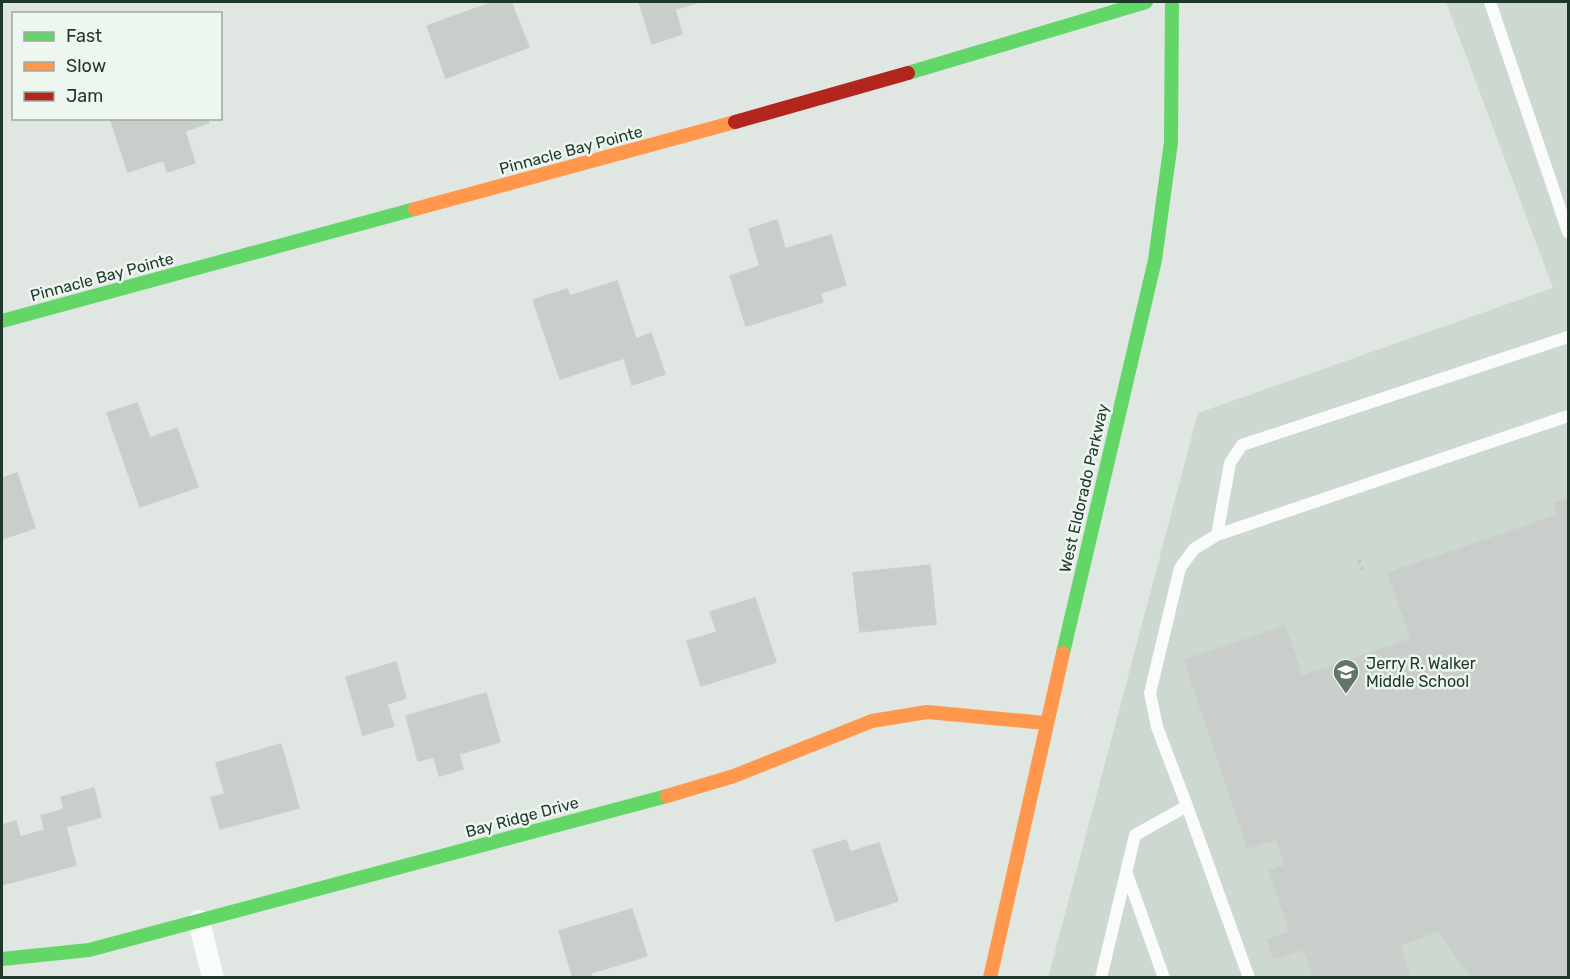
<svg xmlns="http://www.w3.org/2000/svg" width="1570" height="979" font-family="Rubik,sans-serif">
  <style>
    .built { fill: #cdd8d1 }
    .building { fill: #c9cecb; stroke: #c9cfcb; stroke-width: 1.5 }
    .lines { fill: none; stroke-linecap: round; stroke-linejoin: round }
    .path { stroke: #bec7c2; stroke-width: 4; stroke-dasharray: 3 4.5; stroke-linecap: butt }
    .lane { stroke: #fafbfb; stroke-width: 12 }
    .street { stroke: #fafbfb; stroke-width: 22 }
    .fast { stroke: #63d668; stroke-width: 14 }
    .slow { stroke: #ff974d; stroke-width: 14 }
    .jam { stroke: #b3261e; stroke-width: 14 }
    .labels { text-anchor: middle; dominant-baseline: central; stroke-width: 5; stroke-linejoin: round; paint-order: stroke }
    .street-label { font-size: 16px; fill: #1f382b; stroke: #edf6ef }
    .poi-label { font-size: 16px; fill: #1f382b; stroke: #edf6ef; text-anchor: start }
  </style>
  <rect width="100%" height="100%" fill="#e0e6e2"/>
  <path class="built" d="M1446,2H1568V977L1048,978L1198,413L1553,288Z"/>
  <path class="building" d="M493,2H511L529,47L446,78L427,26Z
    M639,2H700L675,9L682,34L652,44Z
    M110,118H207L209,123L185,131L195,163L167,172L164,160L128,172Z
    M777,220L785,249L831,235L846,285L820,293L823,302L746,326L730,276L760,266L749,229Z
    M617,281L636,339L651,333L665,374L632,385L624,358L560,379L533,300L567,289L570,296Z
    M137,403L150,438L177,428L198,487L140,507L107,413Z
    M17,473L35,528L2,539V478Z
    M1568,498V978H1472L1438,931L1400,945L1410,978H1314L1304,949L1274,959L1267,940L1290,932L1269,871L1285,865L1276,839L1248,848L1184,660L1285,626L1302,676L1411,639L1388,573L1558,515L1554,503Z
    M930,565L936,624L860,632L853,573Z
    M755,598L776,662L701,686L687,641L717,632L710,612Z
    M396,662L406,698L387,704L394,726L363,735L346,677Z
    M486,693L500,742L459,754L463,769L439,776L434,757L418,761L406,716Z
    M281,744L299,808L220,829L211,797L225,794L216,763Z
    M94,788L101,817L66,827L76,865L2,885V825L16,821L20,837L45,830L41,816L64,809L61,797Z
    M846,840L850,852L879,843L898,901L836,921L813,850Z
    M632,909L647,956L591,973L592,978H573L559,931Z"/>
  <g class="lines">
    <path class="path" d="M1359,560L1363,573"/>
    <path class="lane" d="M1490,2L1568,232
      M1217,535L1230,463L1242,445L1568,337
      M1187,806L1249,978
      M1127,874L1164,978
      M1101,978L1135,835L1187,806L1157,727L1150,693L1180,568L1194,549L1217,535L1568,416"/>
    <path class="street" d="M199,921L213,978"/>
    <path class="fast" d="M908,73L1146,2
      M2,321L415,209
      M1063,653L1155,260L1171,142L1172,2
      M2,959L89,950L667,796"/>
    <path class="slow" d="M415,209L735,122
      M667,796L734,776L872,721L927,712L1046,723
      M990,978L1063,653"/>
    <path class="jam" d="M735,122L908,73"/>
  </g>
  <defs>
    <g id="school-pin" transform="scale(1.35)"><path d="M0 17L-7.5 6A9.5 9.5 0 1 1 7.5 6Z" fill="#63756b" stroke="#edf6ef"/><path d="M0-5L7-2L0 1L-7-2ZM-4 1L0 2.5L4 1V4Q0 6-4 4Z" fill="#fff"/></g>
  </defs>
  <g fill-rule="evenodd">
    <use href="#school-pin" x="1346" y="672"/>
  </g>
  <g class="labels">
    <g class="street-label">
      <text transform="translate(571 150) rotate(-15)">Pinnacle Bay Pointe</text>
      <text transform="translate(102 277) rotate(-15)">Pinnacle Bay Pointe</text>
      <text transform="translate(1084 488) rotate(-77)">West Eldorado Parkway</text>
      <text transform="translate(522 817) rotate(-15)">Bay Ridge Drive</text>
    </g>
    <g class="poi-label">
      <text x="1366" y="663">Jerry R. Walker<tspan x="1366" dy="18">Middle School</tspan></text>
    </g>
  </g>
  <rect width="1570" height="979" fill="none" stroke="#1f382b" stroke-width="6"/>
  <rect x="12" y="12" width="210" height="108" fill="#edf6ef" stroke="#9baaa1" stroke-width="1.5"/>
  <rect x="24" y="32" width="30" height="9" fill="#63d668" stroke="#9baaa1" stroke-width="1.5"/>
  <text x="66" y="42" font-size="18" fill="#1f382b">Fast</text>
  <rect x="24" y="62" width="30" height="9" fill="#ff974d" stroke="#9baaa1" stroke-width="1.5"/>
  <text x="66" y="72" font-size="18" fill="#1f382b">Slow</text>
  <rect x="24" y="92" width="30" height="9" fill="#b3261e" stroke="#9baaa1" stroke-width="1.5"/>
  <text x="66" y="102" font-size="18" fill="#1f382b">Jam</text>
</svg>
